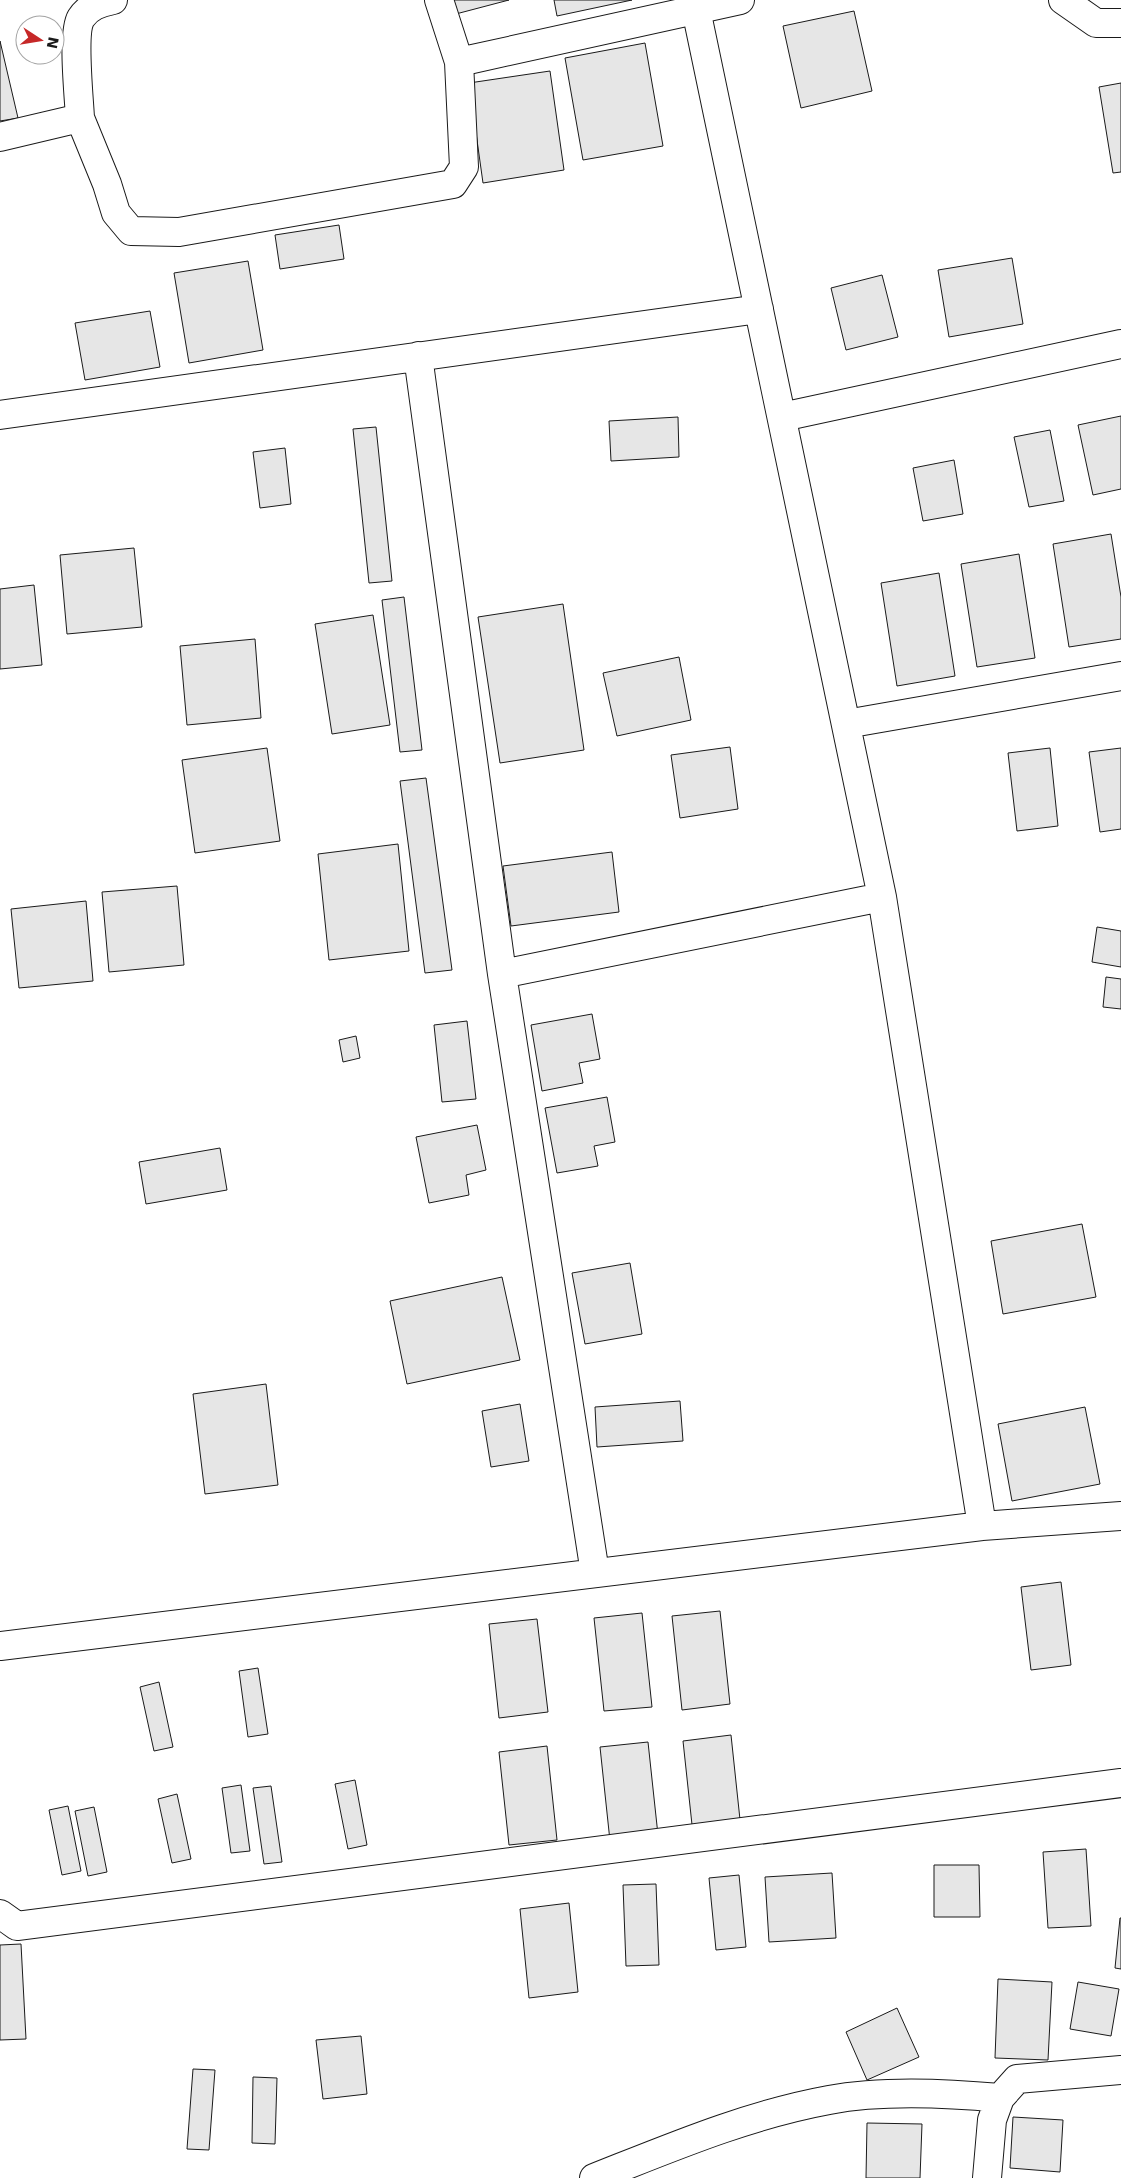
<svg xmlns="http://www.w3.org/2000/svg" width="1121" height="2178" font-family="'DejaVu Sans',sans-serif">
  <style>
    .building { fill: #e6e6e6; stroke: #1a1a1a }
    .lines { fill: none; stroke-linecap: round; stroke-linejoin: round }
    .minor-casing { stroke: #1a1a1a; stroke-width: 30 }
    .minor { stroke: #fff; stroke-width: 28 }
  </style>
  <rect width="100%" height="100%" fill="#fff"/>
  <path class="building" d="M448,0H509L452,15Z
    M554,0H632L557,16Z
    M854,11L872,91L801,108L783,26Z
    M0,41L18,118L0,121Z
    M645,43L663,146L583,160L565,58Z
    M550,71L564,170L483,183L469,83Z
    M1121,83V172L1113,173L1099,87Z
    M339,225L344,259L280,269L275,235Z
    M1012,258L1023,324L949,337L938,270Z
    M248,261L263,350L189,363L174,273Z
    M882,275L898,337L846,350L831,288Z
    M150,311L160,367L85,380L75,323Z
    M1121,416V489L1093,495L1078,425Z
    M678,417L679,457L611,461L609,421Z
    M376,427L392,581L369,583L353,429Z
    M1050,430L1064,501L1029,507L1014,437Z
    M285,448L291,504L260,508L253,452Z
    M954,460L963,514L923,521L913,468Z
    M1111,534L1121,597V639L1069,647L1053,544Z
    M134,548L142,627L67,634L60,555Z
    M1019,554L1035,658L977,667L961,564Z
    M939,573L955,676L897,686L881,583Z
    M34,585L42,665L0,669V589Z
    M404,597L422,750L400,752L382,600Z
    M563,604L584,750L500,763L478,617Z
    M373,615L390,725L332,734L315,624Z
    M255,639L261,718L187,725L180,646Z
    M679,657L691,720L617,736L603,673Z
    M730,747L738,809L680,818L671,755Z
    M267,748L280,841L195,853L182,760Z
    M1050,748L1058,826L1017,831L1008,753Z
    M1121,748V829L1100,832L1089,752Z
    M426,778L452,970L425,973L400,781Z
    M398,844L409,951L329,960L318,854Z
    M612,852L619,912L511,926L503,866Z
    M177,886L184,965L109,972L102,892Z
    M86,901L93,981L19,988L11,909Z
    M1097,927L1121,931V967L1092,962Z
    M1106,977L1121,979V1009L1103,1007Z
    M592,1014L600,1059L579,1063L583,1083L542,1091L531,1025Z
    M467,1021L476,1099L442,1102L434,1025Z
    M356,1036L360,1058L343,1062L339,1040Z
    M607,1097L615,1142L594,1146L598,1166L557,1173L545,1108Z
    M477,1125L486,1170L466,1175L469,1195L429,1203L416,1137Z
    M220,1148L227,1190L146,1204L139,1162Z
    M1082,1224L1096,1297L1003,1314L991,1241Z
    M630,1263L642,1334L585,1344L572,1273Z
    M502,1277L520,1360L407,1384L390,1301Z
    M266,1384L278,1485L205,1494L193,1394Z
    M680,1401L683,1441L597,1447L595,1407Z
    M520,1404L529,1461L491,1467L482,1411Z
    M1085,1407L1100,1484L1012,1501L998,1424Z
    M1061,1582L1071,1665L1031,1670L1021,1587Z
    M720,1611L730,1704L682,1710L672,1616Z
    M642,1613L652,1707L604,1711L594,1618Z
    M537,1619L548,1712L499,1718L489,1624Z
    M258,1668L268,1734L248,1737L239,1671Z
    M159,1682L173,1747L154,1751L140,1687Z
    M731,1735L741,1829L693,1834L683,1741Z
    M648,1742L658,1835L610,1841L600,1747Z
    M547,1746L557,1840L509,1845L499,1752Z
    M355,1780L367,1845L348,1849L335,1784Z
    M241,1785L250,1851L231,1853L222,1788Z
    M271,1786L282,1862L264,1864L253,1788Z
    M177,1794L191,1859L172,1863L158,1799Z
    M68,1806L81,1871L62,1875L49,1810Z
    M94,1807L107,1872L88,1876L75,1811Z
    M1086,1849L1091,1926L1048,1928L1043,1852Z
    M934,1865H979L980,1917H934Z
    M832,1873L836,1938L769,1942L765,1877Z
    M739,1875L746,1947L716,1950L709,1878Z
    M656,1884L659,1965L626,1966L623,1885Z
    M569,1903L578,1992L529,1998L520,1909Z
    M1120,1918H1121V1969L1115,1968Z
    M21,1944L26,2039L0,2040V1945Z
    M998,1979L1052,1982L1048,2060L995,2058Z
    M1078,1982L1119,1989L1111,2036L1070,2029Z
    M897,2008L919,2057L867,2080L846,2032Z
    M361,2036L367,2094L323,2099L316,2040Z
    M193,2069L215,2070L209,2150L187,2149Z
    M253,2077L277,2078L275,2144L252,2143Z
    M1013,2117L1063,2120L1060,2172L1010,2168Z
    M867,2123L922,2124L920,2178H866Z"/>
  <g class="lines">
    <g class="minor-casing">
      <path id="minor" d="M439,0L459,62L740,0
        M694,0L882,897L982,1526L1121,1516
        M1063,0L1096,23H1121
        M80,118L107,184L116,213L131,231L179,232L453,184L464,167L459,62
        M0,137L80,118C79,97 72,33 81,18C89,6 100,3 113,0
        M418,356L502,974L595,1573
        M0,415L759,309
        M782,417L1121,344
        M846,724L1121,676
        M502,974L882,897
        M0,1646L982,1526
        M0,1914L17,1926L1121,1783
        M594,2178C670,2148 747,2115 829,2100C881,2090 947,2093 1000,2098
        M987,2178L992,2120L1000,2098L1017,2079L1121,2070"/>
    </g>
    <use href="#minor" class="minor"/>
  </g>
  <g transform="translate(40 40) rotate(102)"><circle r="24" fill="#ffffff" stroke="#a3a3a3"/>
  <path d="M0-4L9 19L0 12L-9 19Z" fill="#c62828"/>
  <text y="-8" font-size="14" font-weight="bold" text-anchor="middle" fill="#1a1a1a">N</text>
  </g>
</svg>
